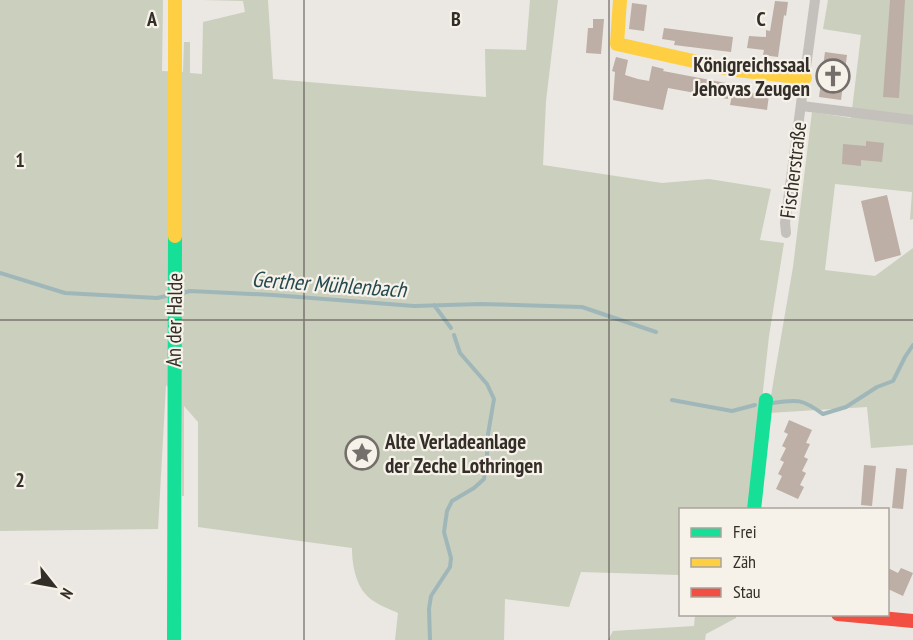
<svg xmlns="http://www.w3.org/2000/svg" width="913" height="640" font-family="'PT Sans Narrow',sans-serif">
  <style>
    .green { fill: #cbcfbd }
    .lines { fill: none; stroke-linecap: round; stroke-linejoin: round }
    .stream { stroke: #a0b7b9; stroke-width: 4 }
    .building { fill: #bdaea6 }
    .street { stroke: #c4c0bb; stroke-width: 10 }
    .fast { stroke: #16e098; stroke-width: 14 }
    .slow { stroke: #ffcf43; stroke-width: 14 }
    .jam { stroke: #f24e42; stroke-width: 14 }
    .grid { fill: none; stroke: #342e29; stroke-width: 1.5; stroke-opacity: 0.55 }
    .labels { text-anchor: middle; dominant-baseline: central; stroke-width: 4.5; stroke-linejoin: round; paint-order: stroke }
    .poi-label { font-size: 21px; font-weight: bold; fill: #342e29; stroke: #f7f2e9; text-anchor: end }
    .street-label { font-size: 21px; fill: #342e29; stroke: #f7f2e9 }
    .water-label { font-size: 22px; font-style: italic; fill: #244a51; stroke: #f7f2e9 }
    .grid-label { font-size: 20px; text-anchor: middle; font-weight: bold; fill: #342e29; stroke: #f7f2e9; stroke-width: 4.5; stroke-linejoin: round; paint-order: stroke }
  </style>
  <rect width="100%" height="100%" fill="#ebe7e2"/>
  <path class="green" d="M0,0H163L162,71L183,72L184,42H190V73L202,74L203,22L245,12L243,1L203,0H268L273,79L486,97L485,49L526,50L530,0H558L546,101L543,165L662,183L709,179L771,189L760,240L784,243L769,336L750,509L680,510V575L581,572L569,607L505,599L504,640H395L398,613C390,609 380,606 372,600C356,589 352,565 352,548L198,527V422L184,406V496H182L181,402L166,385L158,529L0,531Z
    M828,0H913V219L910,220L912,192L835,184L825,270L875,276L913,248V445L871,448L867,407L768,413L793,267L812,112L851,118L861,35L823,29Z
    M695,615H736V618L706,634L705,640H608L613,631L694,626Z"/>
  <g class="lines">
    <path class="stream" d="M0,273L65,293L157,298L171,295
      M179,294L190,291L273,295L414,306L481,304L582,307L656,332
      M434,305L451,328
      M672,400L732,411L755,405
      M772,403C798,399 802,399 823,414L846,407L877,387L893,381L905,357L913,345
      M430,640L429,609L431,596L450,567L451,558L444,532L447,511L452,501L474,488L484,479L487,460V440L494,399L487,384L460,353L454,335"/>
  </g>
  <path class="building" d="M890,0H905L899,98L883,97Z
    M775,1L788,2L786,16L784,15L778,57L763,55L764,50L747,48L749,36L766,37V30L770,31Z
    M632,3L647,5L644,31L629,29Z
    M593,19H604L601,54L586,53L588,28H593Z
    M664,28L733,37L731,52L674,45L675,41L662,39Z
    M825,52L847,55L841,100L819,97Z
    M616,57L628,60L625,75L638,79L649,81L652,66L664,69L663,71L731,84L728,99L668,88L663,110L613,100L615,72L612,71Z
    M733,90L769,95L767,110L730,105Z
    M866,141L884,143L882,162L861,160V166L842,164L843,144L866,146Z
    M887,195L901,255L875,262L861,201Z
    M789,420L812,430L806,443L810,444L804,457L808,459L802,471L806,473L800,485L804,487L798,499L776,489L782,476L778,474L784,462L780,460L786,448L782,446L788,434L784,432Z
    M864,465L876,466L872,506L861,505Z
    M896,468L907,469L903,509L892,508Z
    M888,568L898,573L901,568L913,573L903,596L888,589Z"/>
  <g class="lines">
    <path class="street" d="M802,106L913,120
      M786,233L785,223L815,0"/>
    <path class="fast" d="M754,510L766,400
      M174,640L175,236"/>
    <path class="slow" d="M620,0L617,44L729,69L805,78
      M175,236V0"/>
    <path class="jam" d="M838,614L913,621"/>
  </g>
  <path class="grid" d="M304,0V640M609,0V640M0,320H913"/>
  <defs>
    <g id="church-ring" transform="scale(1.725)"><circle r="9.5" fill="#f7f2e9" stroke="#746f6a" stroke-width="1.5"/><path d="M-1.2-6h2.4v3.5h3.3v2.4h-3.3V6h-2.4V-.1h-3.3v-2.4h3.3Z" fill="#746f6a"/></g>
    <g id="sight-ring" transform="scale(1.725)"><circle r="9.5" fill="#f7f2e9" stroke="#746f6a" stroke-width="1.5"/><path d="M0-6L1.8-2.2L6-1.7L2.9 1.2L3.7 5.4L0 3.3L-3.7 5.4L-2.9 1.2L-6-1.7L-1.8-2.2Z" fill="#746f6a"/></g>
  </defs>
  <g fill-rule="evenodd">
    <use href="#church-ring" x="833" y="76"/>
    <use href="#sight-ring" x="362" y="453"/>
  </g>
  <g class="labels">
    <g class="poi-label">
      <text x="810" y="64">Königreichssaal<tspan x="810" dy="24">Jehovas Zeugen</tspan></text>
      <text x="385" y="441" text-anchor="start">Alte Verladeanlage<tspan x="385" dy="24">der Zeche Lothringen</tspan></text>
    </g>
    <g class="street-label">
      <text transform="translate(793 170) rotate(-83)">Fischerstraße</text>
      <text transform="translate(174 320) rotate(-89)">An der Halde</text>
    </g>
    <g class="water-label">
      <text transform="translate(329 284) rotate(4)">Gerther Mühlenbach</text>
    </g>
  </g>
  <g class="grid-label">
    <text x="152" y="26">A</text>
    <text x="456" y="26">B</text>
    <text x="761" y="26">C</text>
    <text x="20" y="167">1</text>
    <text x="20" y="487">2</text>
  </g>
  <rect x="679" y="508" width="210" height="108" fill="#f7f2e9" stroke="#a9a49c" stroke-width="1.5"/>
  <rect x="691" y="528" width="30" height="9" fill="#16e098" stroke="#a9a49c" stroke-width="1.5"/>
  <text x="733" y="538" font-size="18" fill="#342e29">Frei</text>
  <rect x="691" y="558" width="30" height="9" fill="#ffcf43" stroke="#a9a49c" stroke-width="1.5"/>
  <text x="733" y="568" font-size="18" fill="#342e29">Zäh</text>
  <rect x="691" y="588" width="30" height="9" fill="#f24e42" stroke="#a9a49c" stroke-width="1.5"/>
  <text x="733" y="598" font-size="18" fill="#342e29">Stau</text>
  <g transform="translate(54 586) rotate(121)" stroke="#f7f2e9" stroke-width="4.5" paint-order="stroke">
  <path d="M0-4.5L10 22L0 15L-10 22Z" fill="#342e29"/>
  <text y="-9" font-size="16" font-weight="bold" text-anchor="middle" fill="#342e29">N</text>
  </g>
</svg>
